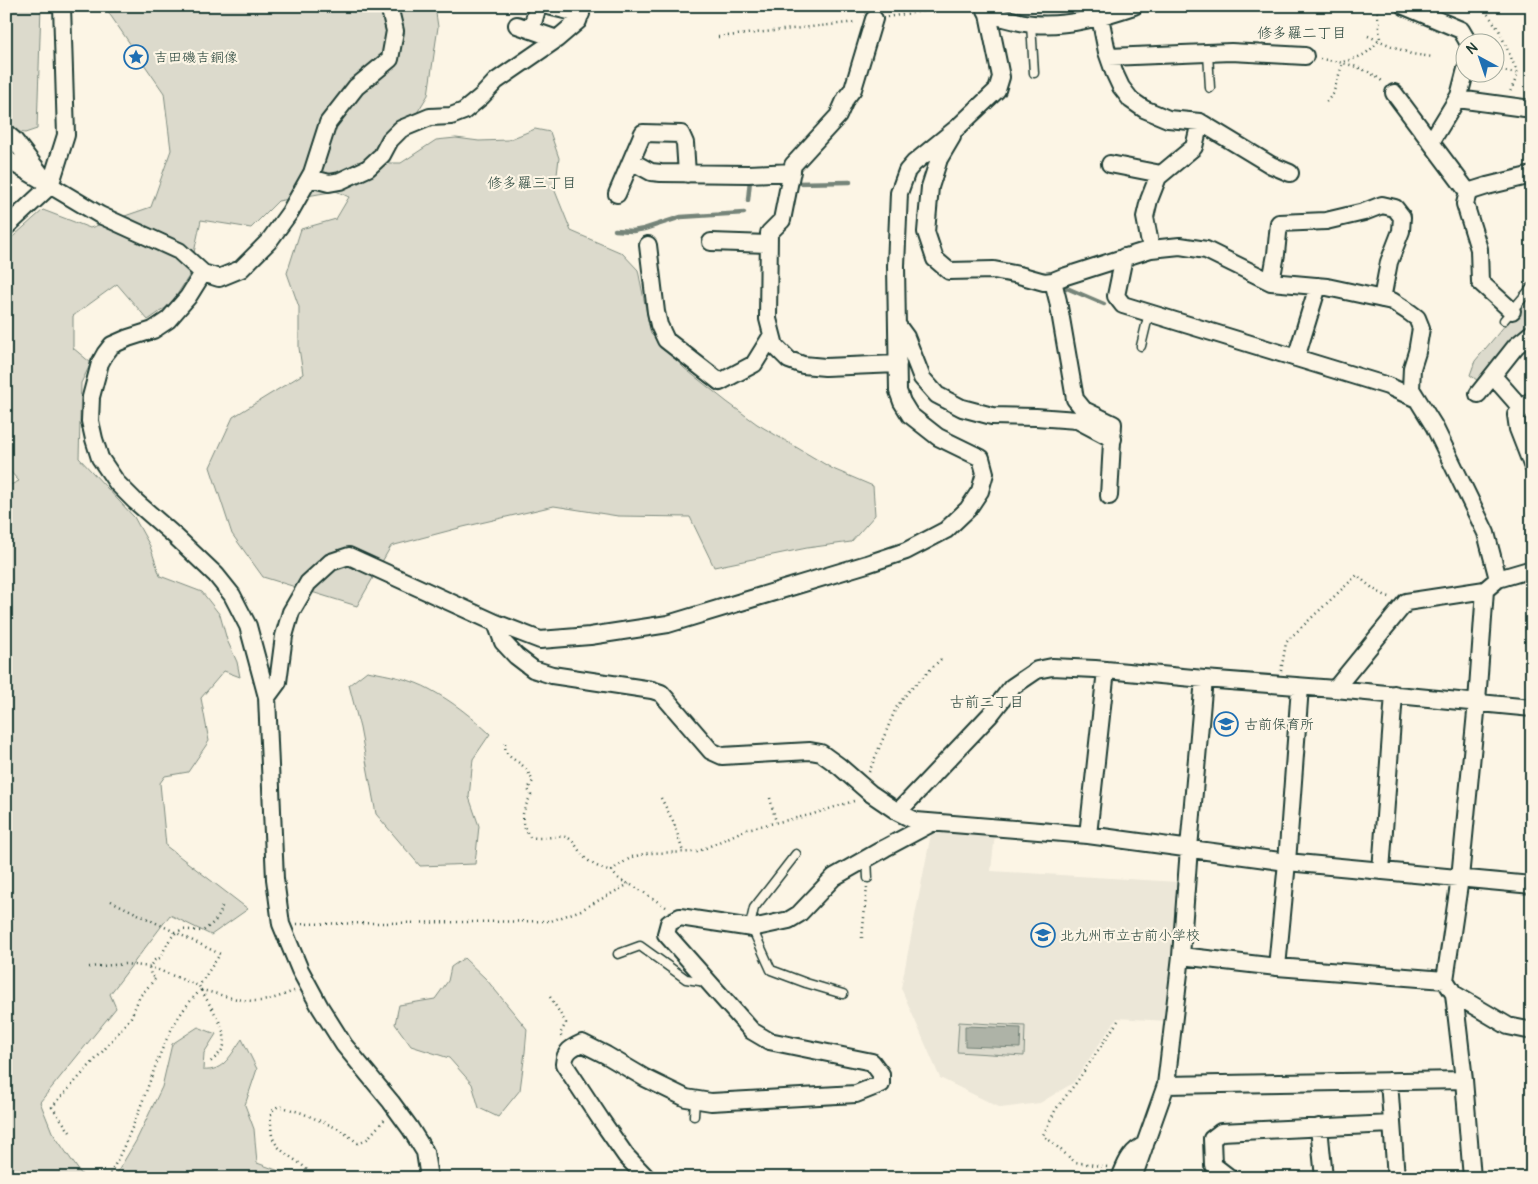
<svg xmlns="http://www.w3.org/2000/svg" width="1538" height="1184" font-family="Pangolin,'Klee One',sans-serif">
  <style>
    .built { fill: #ece7d8 }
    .green { fill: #dcdacc; stroke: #7e8c80 }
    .water { fill: #aeb3a7; stroke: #758479 }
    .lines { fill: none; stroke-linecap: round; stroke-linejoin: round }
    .stream { stroke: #758479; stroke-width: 4.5 }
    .lane-casing { stroke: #1f3d34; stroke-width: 11 }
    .street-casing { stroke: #1f3d34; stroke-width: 20 }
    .path { stroke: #1f3d34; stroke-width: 2.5; stroke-dasharray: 1 4; stroke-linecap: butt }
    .lane { stroke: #fcf5e5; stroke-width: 8 }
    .street { stroke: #fcf5e5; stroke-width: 16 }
    .labels { text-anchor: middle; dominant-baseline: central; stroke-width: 4.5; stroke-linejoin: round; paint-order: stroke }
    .poi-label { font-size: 14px; fill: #1f3d34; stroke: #fcf5e5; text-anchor: start }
    .neighbourhood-label { font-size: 15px; fill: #1f3d34; stroke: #fcf5e5 }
  </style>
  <rect width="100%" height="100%" fill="#fcf5e5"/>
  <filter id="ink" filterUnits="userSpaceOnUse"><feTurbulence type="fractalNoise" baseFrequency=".02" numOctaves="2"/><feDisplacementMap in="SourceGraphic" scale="10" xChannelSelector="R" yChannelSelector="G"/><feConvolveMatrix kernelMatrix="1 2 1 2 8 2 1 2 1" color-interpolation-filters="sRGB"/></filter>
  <g filter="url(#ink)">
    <path class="built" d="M955,830L995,834L991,871L1178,882L1167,1021L1117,1018L1073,1083L1040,1103L1001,1108L940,1078L901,988L931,834Z"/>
    <path class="green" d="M6,6H41L37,129L25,133L6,130Z
      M104,6H435L438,27L428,95L386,163H401L436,140L456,138L479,141L508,140L535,129L550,132L559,158L555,191L571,231L622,253L638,270L651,334L684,368L727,402L757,424L833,469L873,486L875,515L851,542L807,548L714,567L690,517L618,516L554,506L463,527L391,546L357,606L263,577L232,534L210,467L233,417L303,374L299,348V307L287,273L301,229L336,219L349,197L336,191L278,201L251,228L201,220L189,276L171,304L148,320L117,284L73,316V348L91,363L81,383L79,458L134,517L150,546L160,576L202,592L220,615L227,640L237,662L240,677L224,671L201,698L209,741L188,772L165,776L160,783L166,846L248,909L211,935L170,915L110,994L116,1008L40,1102L52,1132L84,1178H6V487L19,481L6,467V243L43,210L90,228L151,207L171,150L164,93Z
      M1532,293V327L1481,383L1470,375L1475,361Z
      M367,671C388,675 412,679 431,690C453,702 472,717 490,734L473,759L469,797L479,826L475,864L420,866L376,814L360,728L349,685Z
      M464,958L486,979L527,1029L525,1052L520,1090L498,1117L479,1108L472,1084L449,1058L411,1046L395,1024L399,1005L435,999L448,981L451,967Z
      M959,1022L1025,1026L1024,1056L957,1052Z
      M198,1027L216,1034L204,1053L203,1070C224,1072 231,1054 242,1039L257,1069L245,1105L254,1129L257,1163L282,1172L283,1178H114L136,1141L162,1087L172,1044Z"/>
    <path class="water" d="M965,1026L1021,1028L1020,1048L965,1046Z"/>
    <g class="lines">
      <path class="stream" d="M796,183L850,182
        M748,200L750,180H754
        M615,230L633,231L644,229L681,217L744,213
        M1062,286L1104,304"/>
      <g class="lane-casing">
        <path id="lane" d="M1031,24L1034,73
          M1208,53L1210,88
          M1504,320L1532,287
          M1141,346L1149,313
          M796,854L754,908L751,921L752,928L771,970L806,983L843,994
          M867,858L868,878
          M618,954L640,946L686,979L706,982
          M694,1116L695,1099"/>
      </g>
      <g class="street-casing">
        <path id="street" d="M548,6L581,14
          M1404,6L1461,30L1468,42
          M988,14C1002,17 1018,23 1033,24C1068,27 1101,17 1134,6
          M1100,17L1107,52L1114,72L1121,87L1131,100L1144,109L1168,119L1200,122L1271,165L1290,173
          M874,19L853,89L846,98L838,116L793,165L782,220L769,233L768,319L775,346L789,360L803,365L825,367L898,364
          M517,25L557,39
          M531,30L538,6
          M1109,57L1231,52L1305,56
          M1394,93L1468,192L1487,186L1532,175
          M1458,99L1532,109
          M6,133L14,140L42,176
          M952,137L939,159L930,187L926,232L935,259L949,271L994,270L1019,275L1044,282L1053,281L1063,277L1151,249L1180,246L1206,250L1271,282L1327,287L1392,301L1409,312L1417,318L1421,328L1417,352L1412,368L1411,389L1434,426L1486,533L1498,579
          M1431,142L1459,96L1466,69
          M6,159L100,215L179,251L203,273L219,278L241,269L269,241L290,212L312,173L328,123L356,87L390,59L395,31L389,6
          M631,161L651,172L661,173L748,174L792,172
          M1110,164L1161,174
          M310,178L329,183L340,181L368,168L382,155L390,140L401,129L430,117L451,116L464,111L482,96L496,81L557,39L578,21L583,6
          M1468,192L1465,204L1479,249L1480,282L1512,311
          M617,194L643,133L681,134L685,143L687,174
          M6,227L50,186L66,135L62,6
          M711,242L768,244
          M648,245L656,312L659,325L666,340L720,382L754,364L772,335
          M1151,249L1145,217L1149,200L1158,177L1194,147L1200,122
          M1124,257L1116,296L1123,305L1388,386L1417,399
          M203,273L188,297L168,320L153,330L128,338L112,345L105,354L100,363L91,397L90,421L94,439L100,458L117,483L135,501L175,536L216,575L232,595L248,626L267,697L275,879L281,924L300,970L320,1007L344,1045L391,1102L410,1128L425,1152L429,1178
          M1053,281L1058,301L1075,399L1084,410L1113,424L1109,496
          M1271,282L1276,254L1279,223L1326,221L1364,212L1382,205L1395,208L1402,217L1401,231L1389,262L1382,299
          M898,326L906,337L922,378L937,395L962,408L992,416L1036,417L1077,420L1113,439
          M1296,358L1318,286
          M1493,376L1522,409
          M1478,394L1516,346L1532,333
          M1532,400L1516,415L1518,429L1532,465
          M496,623L503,642L516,656L533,669L552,675L652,690L661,693L711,751L722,756L810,751L821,753L839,766L870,793L898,812L916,821L1088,835L1287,862L1532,885
          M1335,689L1406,602L1485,590L1498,579L1532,569
          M267,697L278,682L284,636L291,612L308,583L331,562L349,556L496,623L540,640L590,636L668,624L867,564L906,551L946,530L968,509L980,491L985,473L981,458L938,437L910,415L902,402L898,391L896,266L899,193L907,171L914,163L957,128L997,90L1001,77L988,14L984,6
          M898,812L990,715L1012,687L1037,670L1052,667L1095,669L1204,679L1335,689L1532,708
          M1088,835L1106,670
          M1381,871L1394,694
          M1181,956L1277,967L1445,980
          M1277,967L1287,862L1300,687
          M1454,994L1508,1026L1532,1031
          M1389,1081L1396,1178
          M1166,1085L1464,1080
          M1319,1127L1324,1178
          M647,1178L626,1156L601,1120L564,1064C565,1051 571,1048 582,1043L606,1055L645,1078L686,1098L711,1102L856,1094L881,1084V1074L872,1062L769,1041L752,1031L666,934L669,923L680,917L752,928L789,920L799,914L834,877L885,848L932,823
          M1120,1178C1126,1164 1130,1151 1145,1145
          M1133,1178L1166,1085L1181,956L1189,848L1204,679
          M1230,1178L1213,1165L1212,1139L1221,1132L1392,1124
          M1472,1178L1464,1080L1454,994L1445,980L1460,878L1477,702L1485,590"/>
      </g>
      <path class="path" d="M1482,6L1499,30L1518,74L1510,92
        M887,17L955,6
        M1368,36L1411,54L1433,57
        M718,37L857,22
        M1320,59C1342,62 1367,67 1384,83
        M1496,69L1518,74
        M1326,102L1333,94L1343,62C1363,56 1367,55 1380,39L1377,6
        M1281,671L1286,643L1289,639L1357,575C1367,584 1378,594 1390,597
        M505,743C504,758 515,758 524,767C528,771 530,776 533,781L528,789L531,795C522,814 518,819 530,837C542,840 557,835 566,837C575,840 578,851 584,857C591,864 602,869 611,872
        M869,772L896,708L908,692L942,658
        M661,798L674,823L683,852
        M770,798L776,822
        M111,901L220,954L199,986C206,1001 231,1032 223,1048C220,1054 214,1059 209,1063
        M666,907C655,900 645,893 635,887C626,882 618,881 612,871L616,867L632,857L648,853L697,852L747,829L810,815L857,800
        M297,924L551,921L581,910L629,884
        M862,938L867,887
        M89,967L125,964L151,967L199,986
        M201,990C220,994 240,1002 260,1001C272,1000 283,995 294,991
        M550,997L566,1023L560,1034L562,1038
        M70,1132L52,1107L103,1051L131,1017L140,996L156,978L151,975L149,967L155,960L160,958C165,949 171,932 182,930C188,929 196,931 203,931C212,924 220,919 222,906
        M1107,1167L1075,1162L1043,1135L1056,1109L1076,1083L1118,1021
        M108,1178C122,1152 134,1125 144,1097C159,1058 169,1020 201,990
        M312,1178C305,1160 280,1157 273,1138C271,1134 271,1127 271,1122C270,1114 271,1110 279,1106L302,1113L339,1129L358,1143L367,1139L385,1119
        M685,1178L699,1174"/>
      <use href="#lane" class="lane"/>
      <use href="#street" class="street"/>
    </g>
  </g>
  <defs>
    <g id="sight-ring" transform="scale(1.25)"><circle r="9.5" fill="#fcf5e5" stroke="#1f6fb2" stroke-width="1.5"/><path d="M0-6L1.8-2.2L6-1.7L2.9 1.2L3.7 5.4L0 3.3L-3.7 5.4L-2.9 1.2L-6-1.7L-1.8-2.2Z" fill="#1f6fb2"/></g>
    <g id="school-ring" transform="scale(1.25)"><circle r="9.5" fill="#fcf5e5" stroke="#1f6fb2" stroke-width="1.5"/><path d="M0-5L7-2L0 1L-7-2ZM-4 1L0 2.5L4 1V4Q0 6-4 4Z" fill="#1f6fb2"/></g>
  </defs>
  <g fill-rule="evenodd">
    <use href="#sight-ring" x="136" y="57"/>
    <use href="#school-ring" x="1226" y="724"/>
    <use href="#school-ring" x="1043" y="935"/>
  </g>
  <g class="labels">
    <g class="poi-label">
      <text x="154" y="57">吉田磯吉銅像</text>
      <text x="1244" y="724">古前保育所</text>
      <text x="1060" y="935">北九州市立古前小学校</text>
    </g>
    <g class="neighbourhood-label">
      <text x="1302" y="33">修多羅二丁目</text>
      <text x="532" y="183">修多羅三丁目</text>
      <text x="987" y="702">古前二丁目</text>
    </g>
  </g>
  <rect width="1538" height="1184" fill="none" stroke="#fcf5e5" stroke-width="25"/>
  <rect x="12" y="12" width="1513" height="1159" fill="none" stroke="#1f3d34" stroke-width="2" filter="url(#ink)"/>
  <g transform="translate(1480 58) rotate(320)"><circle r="24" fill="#fcf5e5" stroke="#a4ab9e"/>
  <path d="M0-4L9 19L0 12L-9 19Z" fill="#1f6fb2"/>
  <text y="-8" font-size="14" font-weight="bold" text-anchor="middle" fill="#1f3d34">N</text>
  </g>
</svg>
